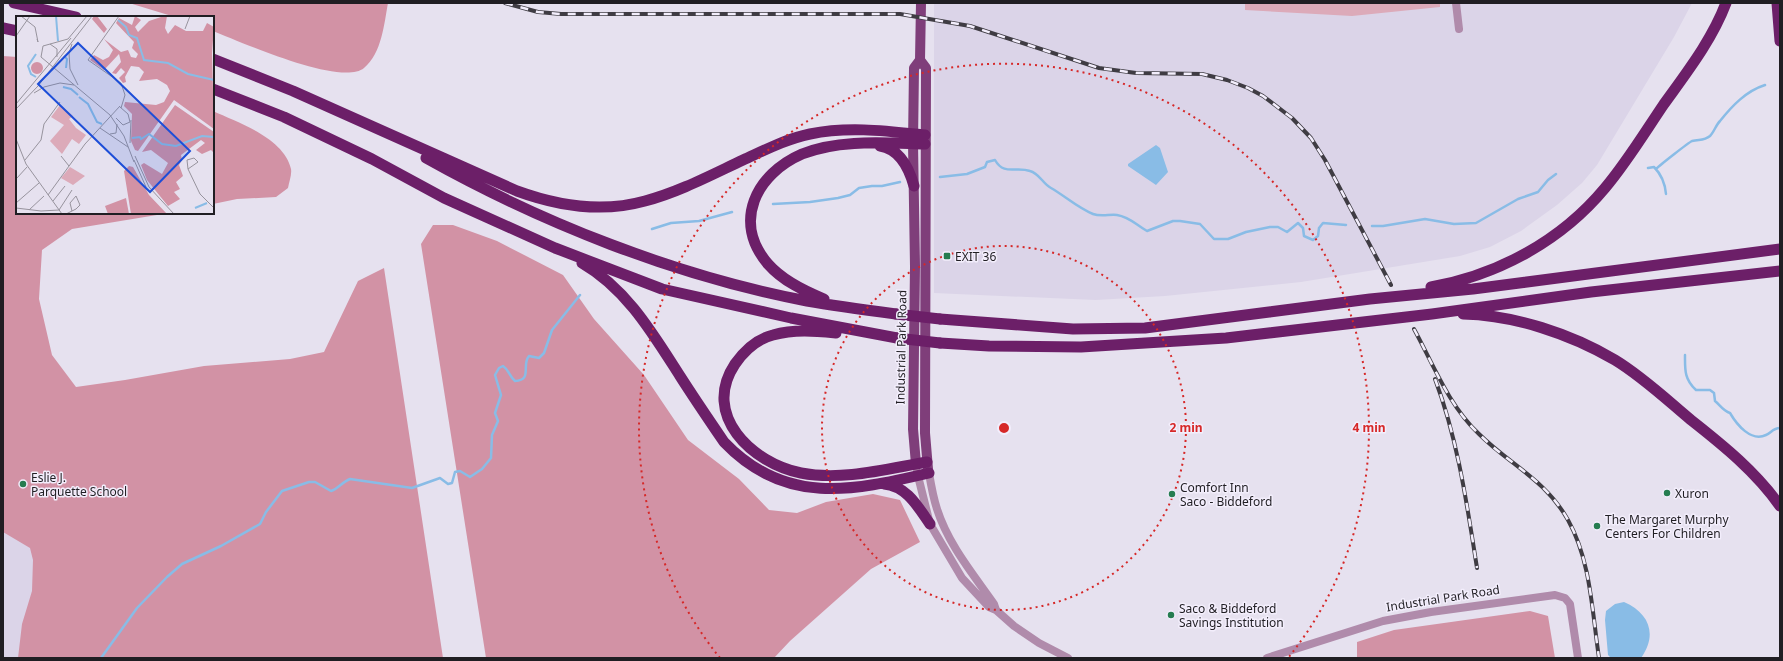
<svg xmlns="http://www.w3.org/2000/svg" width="1783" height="661" font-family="'Noto Sans',sans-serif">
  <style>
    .built { fill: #dbd4e8 }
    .green { fill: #dcaab9 }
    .forest { fill: #d292a5 }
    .water { fill: #89bce6 }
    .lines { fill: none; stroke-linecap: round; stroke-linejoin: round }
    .stream { stroke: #89bce6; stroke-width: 2.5 }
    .minor { stroke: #b08bab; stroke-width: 8 }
    .major { stroke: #7f3e7a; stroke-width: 10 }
    .highway { stroke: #6c1f68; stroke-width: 11 }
    .rail-casing { stroke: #3f3c43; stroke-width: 4 }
    .rail { stroke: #f3eefc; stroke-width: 2.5; stroke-dasharray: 8; stroke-linecap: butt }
    .highway-bridge { stroke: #6c1f68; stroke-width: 11 }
    .ring { fill: none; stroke: #d62828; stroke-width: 2; stroke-dasharray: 2 4 }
    .poi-dot { fill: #257c50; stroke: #f3eefc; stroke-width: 1.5 }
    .labels { text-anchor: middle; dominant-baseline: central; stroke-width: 3; stroke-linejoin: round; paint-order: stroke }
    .poi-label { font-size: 12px; fill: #201e23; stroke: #f3eefc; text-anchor: start }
    .street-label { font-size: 12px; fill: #201e23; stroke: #f3eefc }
    .inset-river { fill: none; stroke: #89bce6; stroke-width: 2 }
    .inset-road { fill: none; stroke: #97939d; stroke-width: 1 }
    .view { fill: #1d4ed8; fill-opacity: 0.15; stroke: #1d4ed8; stroke-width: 2 }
    .inset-edge { fill: none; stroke: #201e23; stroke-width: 2 }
    .centre { fill: #d62828; stroke: #f3eefc; stroke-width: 2 }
    .ring-label { font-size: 12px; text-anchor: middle; font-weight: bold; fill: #d62828; stroke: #f3eefc; stroke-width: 3; stroke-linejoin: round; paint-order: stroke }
  </style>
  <rect width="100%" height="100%" fill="#e6e1ef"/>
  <path class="built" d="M934,3H1692L1674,37L1597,165L1582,183L1557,205L1521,231L1490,247L1460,256L1301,282L1165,296L1096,300L934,293Z
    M3,425L56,658H3Z"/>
  <path class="green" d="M1245,3H1440V7L1352,16L1245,10Z"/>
  <path class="forest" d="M129,3H388C384,24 382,53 364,68C341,87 241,42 213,31V17H175Z
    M3,56L17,57V213H169L72,229L42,250L39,299L52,355L76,387L125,380L204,366L290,359L324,352L358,281L384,268L443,658H18L22,624L32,591L33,560L30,548L3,532Z
    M213,111C239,123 284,138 291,169C292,175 289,182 288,188L276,197L237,199L213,204Z
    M433,225H453L497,241L563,275L594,319L644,375L688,440L739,479L769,510L797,513L826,502L873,494L900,500L920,542L871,569L790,641L774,658H486L421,244Z
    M1530,611L1548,616L1555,658H1357V642L1394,630Z"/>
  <path class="water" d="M1156,145L1160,148L1168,172L1156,185L1128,166V164Z
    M1624,602C1649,613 1658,634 1641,658H1611L1608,655L1605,620L1606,611L1615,604Z"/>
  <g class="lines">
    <path class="stream" d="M1648,168L1654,167C1662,175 1665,183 1666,194
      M1656,169C1660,165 1688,143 1692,141C1699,139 1704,141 1710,136C1714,132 1716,125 1720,121C1732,106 1746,91 1765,85
      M940,177L967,174L985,167L987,162L995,160C1004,176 1016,166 1030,171C1039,173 1043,184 1051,188C1065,196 1078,208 1093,214C1101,217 1110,214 1117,215C1130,217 1136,225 1147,231L1173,221H1180L1200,224L1214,239H1228L1246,232L1270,227H1278L1287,232L1298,223L1303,228L1304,236L1313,240L1318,236L1319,228L1323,223L1346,225
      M773,204L810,202L838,198L850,195L859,188L872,186H882L900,182
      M1372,226H1383L1425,219L1454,224L1476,223L1518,199L1538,192L1548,180L1556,174
      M652,229L671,223L699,221L732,212
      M1685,355C1685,369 1684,379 1696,390H1710L1714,393L1715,401C1720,405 1723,411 1730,413C1737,425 1751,442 1766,435C1771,433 1773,428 1780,428
      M101,658L137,608L167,577L182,564L221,546L260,524L266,512L282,491L309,482H315L331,491C338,489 342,482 350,479L412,488L440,478L448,484L452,483L455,472L460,471L470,477L482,469L491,458L492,435L498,421L495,413L501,395L495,375L499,368L503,366C509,370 509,376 515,381C533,380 521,365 529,356L539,358L544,353L552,330L580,295"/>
    <path class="minor" d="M1456,3L1459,29
      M917,472L930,524L962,578L989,607L996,610L1014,626L1039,643L1068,658
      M929,473C931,485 933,497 937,509C948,544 973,574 994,604L996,610
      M1267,658L1383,621L1431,612L1555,595L1565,598L1570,604L1578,658"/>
    <path class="major" d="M921,3L920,60L926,68L925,433L928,469
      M916,464L913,429L915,266L913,143L914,68L920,60"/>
    <path class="highway" d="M14,3L76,17
      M1777,3L1780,41
      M3,28L17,31
      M213,59L293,91L517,191C558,206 602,213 645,201C679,192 711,175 743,160C765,150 786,139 810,134C848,126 887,131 925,135
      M213,89L284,117L372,159L444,198L555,248L662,289L791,318L897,338
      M880,146C900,149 909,168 914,186
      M426,158C542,223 676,276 807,301C836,306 866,310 896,314
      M582,263C627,289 653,334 680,376C694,398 709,420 724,442C785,506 852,491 929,473
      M1431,287C1498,275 1561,241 1605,188C1627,162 1645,132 1664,104C1687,72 1712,40 1726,3
      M824,299C804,291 783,281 768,264C732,222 756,174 802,154C839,139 885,143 925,144
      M1463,314C1514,315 1571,334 1615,360C1643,377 1667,400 1691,420C1724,446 1756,472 1780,506
      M940,319L1073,329L1145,328L1370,299L1473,289L1780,249
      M836,333C815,331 794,329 773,335C757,339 744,351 735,364C701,415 752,463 801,473C842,481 886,469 927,462
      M940,343L989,346L1081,347L1226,338L1432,314L1591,292L1780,271
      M884,484C907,486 918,507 930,524"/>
    <g class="rail-casing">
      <path id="rail" d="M505,3L538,12L561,14H900L970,26L1099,68L1136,73L1202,74L1227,80L1248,88L1263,96L1292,118L1311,138L1325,160L1391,285
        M1414,329C1433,364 1449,406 1479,434C1510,465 1545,479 1568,520C1591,561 1592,612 1599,658
        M1435,379C1458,440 1467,505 1477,568"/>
    </g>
    <use href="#rail" class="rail"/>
    <path class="highway-bridge" d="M896,314L940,319
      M897,338L940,343"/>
  </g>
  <g class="ring">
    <circle cx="1004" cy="428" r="182"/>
    <path d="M720 658A365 365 0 1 1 1288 658"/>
  </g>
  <g class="poi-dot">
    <rect x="943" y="252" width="8" height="8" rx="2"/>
    <circle cx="23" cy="484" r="4"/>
    <circle cx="1667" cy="493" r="4"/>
    <circle cx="1172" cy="494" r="4"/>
    <circle cx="1597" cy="526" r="4"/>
    <circle cx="1171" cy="615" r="4"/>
  </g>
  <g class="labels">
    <g class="poi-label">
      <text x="955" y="256">EXIT 36</text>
      <text x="31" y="477">Eslie J.<tspan x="31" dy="14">Parquette School</tspan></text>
      <text x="1180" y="487">Comfort Inn<tspan x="1180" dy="14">Saco - Biddeford</tspan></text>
      <text x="1675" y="493">Xuron</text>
      <text x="1605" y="519">The Margaret Murphy<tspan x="1605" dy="14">Centers For Children</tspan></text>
      <text x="1179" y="608">Saco &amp; Biddeford<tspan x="1179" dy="14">Savings Institution</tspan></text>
    </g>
    <g class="street-label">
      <text transform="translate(901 347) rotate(-89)">Industrial Park Road</text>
      <text transform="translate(1443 598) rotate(-9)">Industrial Park Road</text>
    </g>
  </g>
  <g transform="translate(16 16)">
    <rect width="198" height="198" fill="#e6e1ef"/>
    <path d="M44,89L57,100L53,103L60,112L70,119L63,128L56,123L46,138L34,125L48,109L35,101ZM54,151L69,160L57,169L45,162Z" fill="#dcaab9"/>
    <path d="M78,0H81L91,13L88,17L76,3ZM119,0L125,4L119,11L122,16L133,5L148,0H151L149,12L152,18L159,9L170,15H187L191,7L198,11L196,37L198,113L158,84L122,135L119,134L115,125L116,98L108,90L109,86L140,89L148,86L154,75L151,69L141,63L123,65L128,56L123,51L115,50L109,61L110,66L107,67L103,62L109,56L105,52L100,58L96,57L105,46L103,38L88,54L74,44L78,39L87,44L93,41L97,34L88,23L105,36L112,34L115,41L120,42L122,38L116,32L118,26L100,7L103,2L116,9ZM15 52a6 6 0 1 1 12 0a6 6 0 1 1-12 0ZM159,89L198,116V137L195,134L186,138L180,134L189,127L185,124L165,139L166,144L163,149L167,160L160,166L164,173L158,176L164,183L152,190L131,164L125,149L128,147L146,158L152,147L135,134L126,136ZM113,150L117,151L133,179L151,198H115L108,155ZM110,182L113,198H92L89,190Z" fill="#d292a5"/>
    <path class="inset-river" d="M40,0L42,25M102,4L110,11L113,19L121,22L128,44L152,47L172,58L198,64M48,40L51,43L50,52M20,61L15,58L12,50L20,38M198,66V87M47,71L55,73L62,79M63,81L72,88L81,106L86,108M116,122L124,121L125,123L133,118L146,128L160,130L186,120L198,121M179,192L191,187"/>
    <path class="inset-road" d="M5,0L19,11L22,26L21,23M71,0L52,23L27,30L25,41L94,99L108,120L118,146M103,0L72,44L105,67L109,79L105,92M169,13L174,0M0,20L14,0M34,28L41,33V41M56,28L53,37L54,53L62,69M18,77L28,71L44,67L58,69M0,88L55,22M0,93L22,70L76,0M100,102L107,109L114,106L112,98L104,91M84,112L112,131M94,118L100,117L101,108M0,123L10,148L46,198M114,127L115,104M45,140L53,150M119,140L133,171L158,198M178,142L182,146L172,153L171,144ZM9,144L25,124L28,108L44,86M118,144L130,171M172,153L184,178L198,192M1,162L11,151M32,179L69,128L104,90M37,185L49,170M0,187L23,167M0,192L25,195L43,194M13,194L28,180M43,194L56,174M50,198L60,193L64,189L60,180L54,187L56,195"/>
    <path class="view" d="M62,27L174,135L134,176L22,68Z"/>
    <rect width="198" height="198" class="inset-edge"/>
  </g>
  <circle cx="1004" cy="428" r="6" class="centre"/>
  <g class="ring-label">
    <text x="1186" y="432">2 min</text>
    <text x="1369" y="432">4 min</text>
  </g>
  <rect width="1783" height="661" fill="none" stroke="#201e23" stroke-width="8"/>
</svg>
